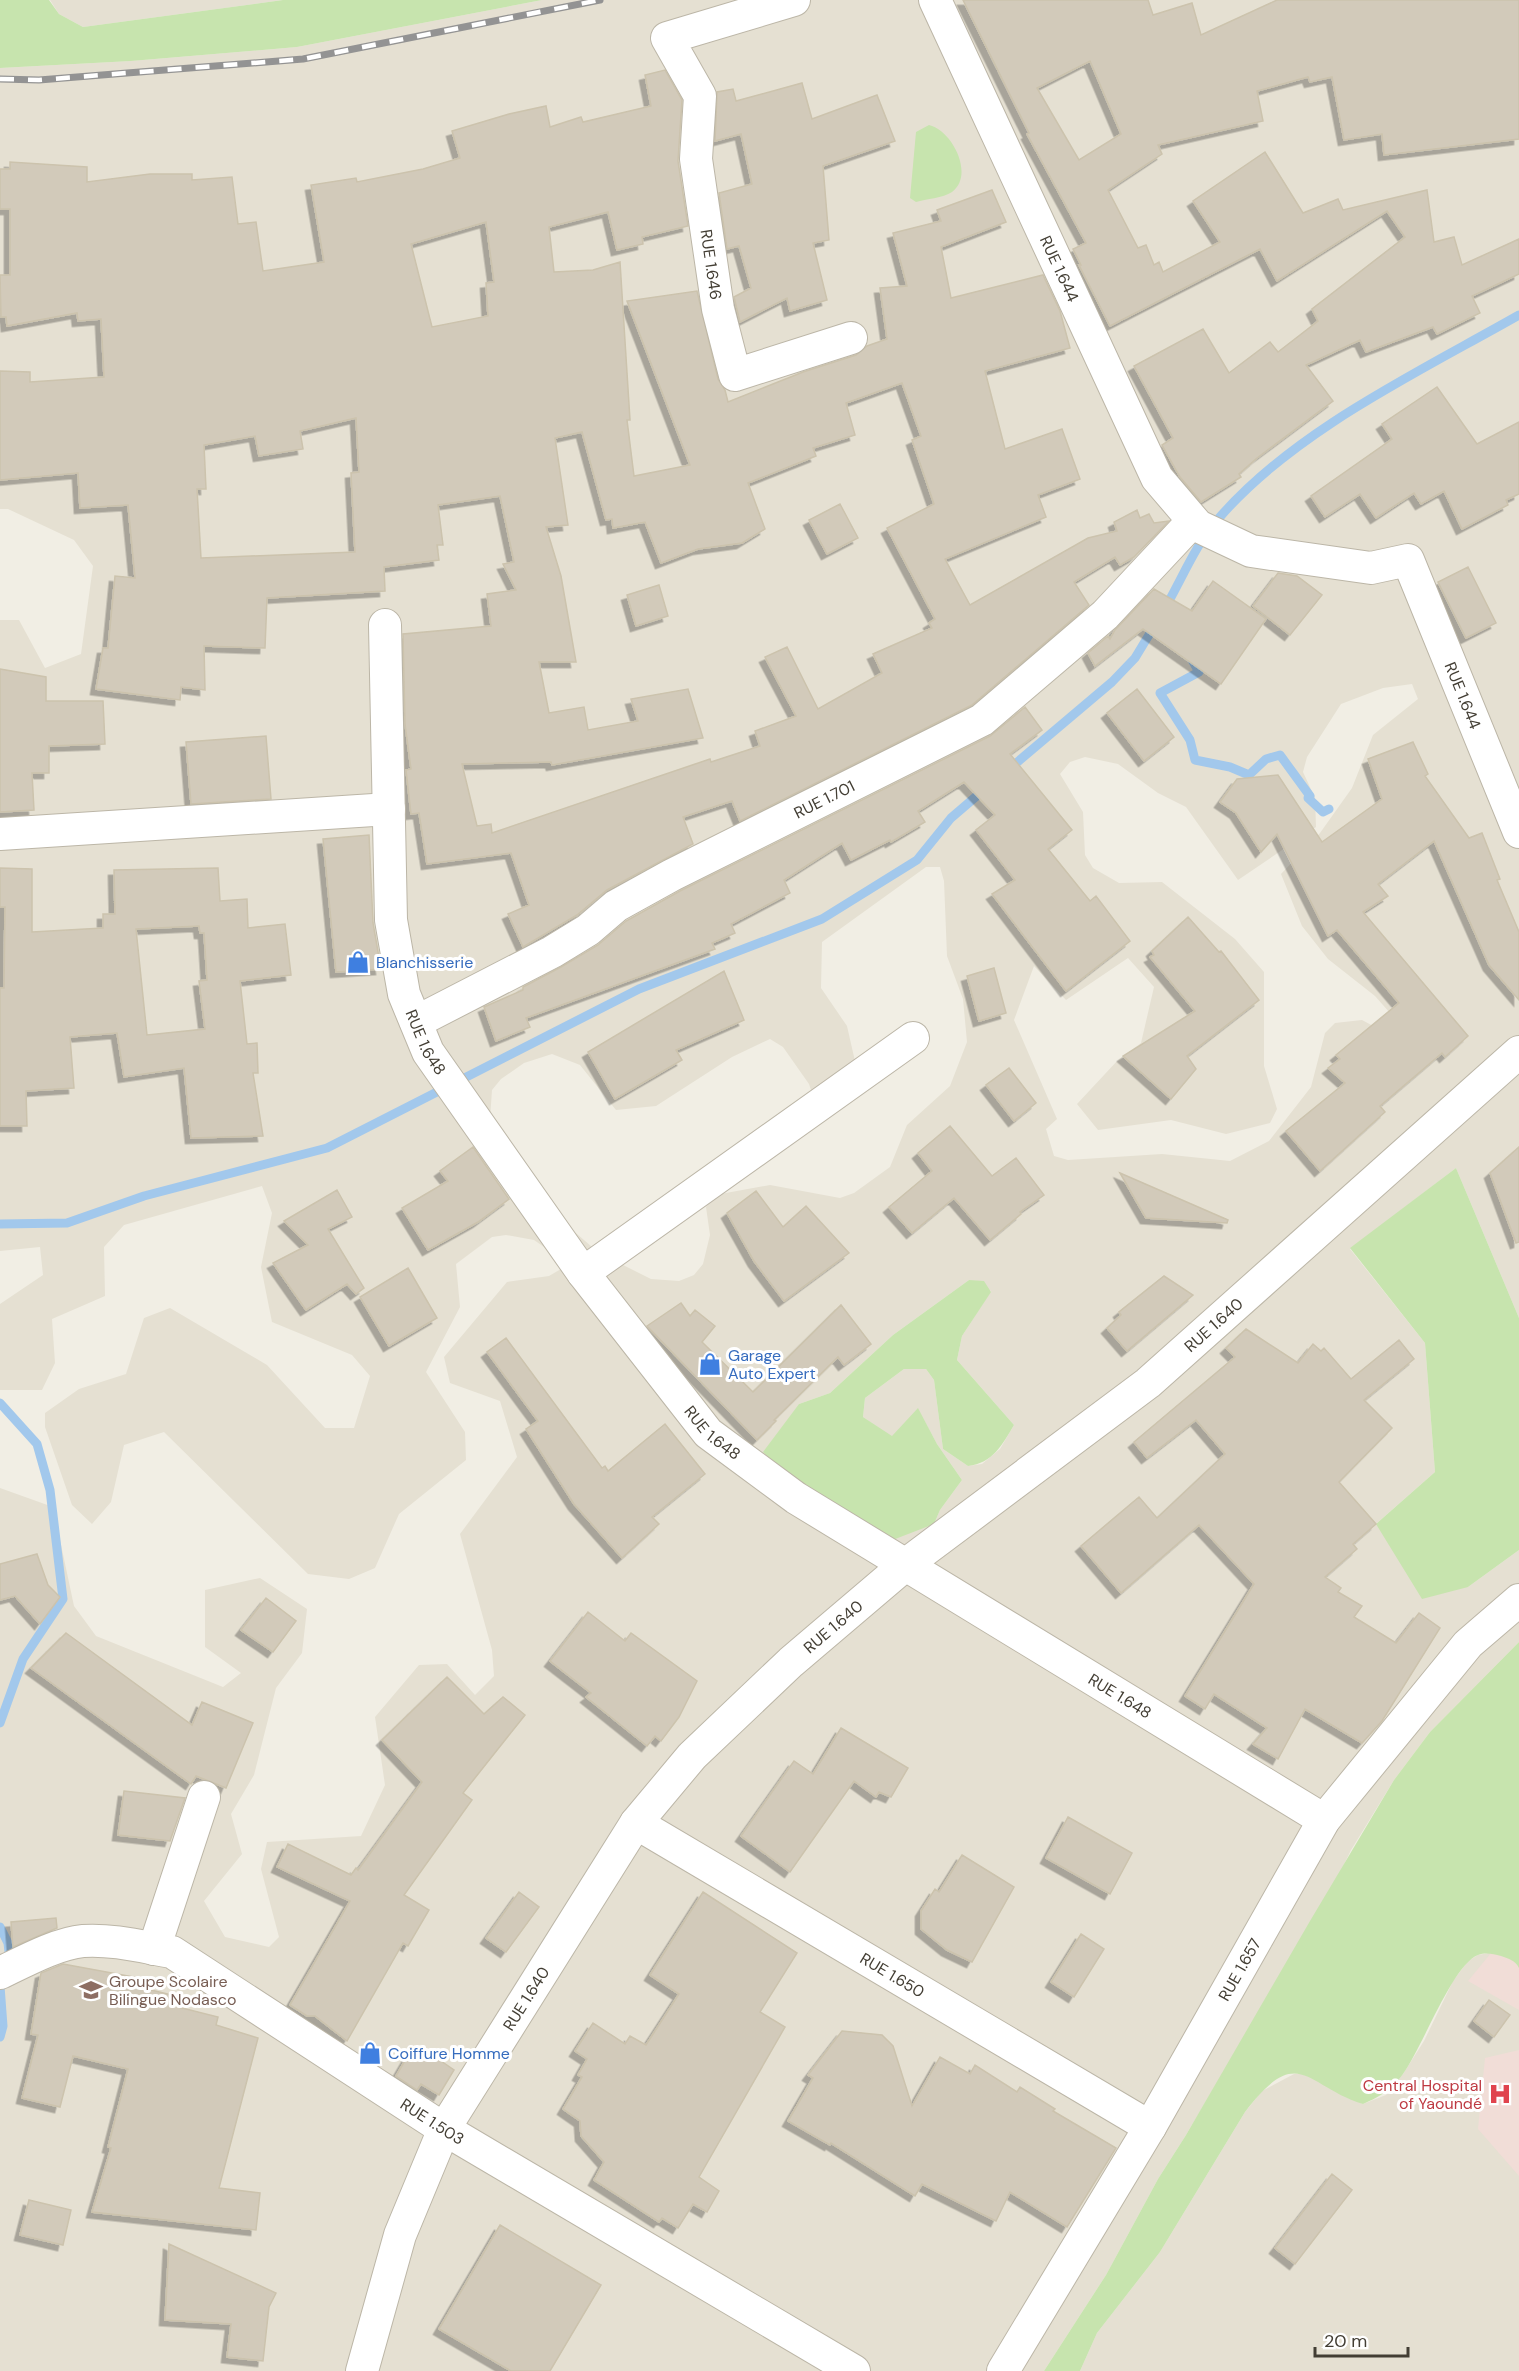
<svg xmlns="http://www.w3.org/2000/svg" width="1519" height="2371" font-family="'DM Sans',sans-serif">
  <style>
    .residential { fill: #e5e0d2; fill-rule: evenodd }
    .medical { fill: #f1ddd7 }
    .green { fill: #c7e4ae }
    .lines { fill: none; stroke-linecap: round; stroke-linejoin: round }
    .stream { stroke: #a2c8ec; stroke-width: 9 }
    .building { fill: #d2caba; stroke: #ccc3ad; stroke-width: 1.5; fill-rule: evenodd; filter: url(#shadow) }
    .minor-casing { stroke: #bcb6a7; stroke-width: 34 }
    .minor { stroke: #fff; stroke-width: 32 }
    .rail-casing { stroke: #939393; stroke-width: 7 }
    .rail { stroke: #fff; stroke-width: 4.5; stroke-dasharray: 14; stroke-linecap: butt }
    .labels { text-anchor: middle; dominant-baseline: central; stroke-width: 6; stroke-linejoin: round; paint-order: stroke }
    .street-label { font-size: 16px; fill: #433e34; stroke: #fff }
    .shop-label { font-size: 16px; fill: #366cbe; stroke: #fff; text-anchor: start }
    .education-label { font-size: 16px; fill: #785e54; stroke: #fff; text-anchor: start }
    .health-label { font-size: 16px; fill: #be3a42; stroke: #fff; text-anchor: end }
  </style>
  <defs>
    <filter id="shadow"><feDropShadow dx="-5.5" dy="5.5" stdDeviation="0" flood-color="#0004"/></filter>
  </defs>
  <rect width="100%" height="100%" fill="#f1eee4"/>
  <path class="residential" d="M50,0H283L83,27L59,14Z
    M542,0H1519V1318L1456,1168L1350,1249L1425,1343L1435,1472L1377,1523L1468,1587L1519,1550V1642L1430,1732L1394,1780L1351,1850L1333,1887L1186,2135L1158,2179L1106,2275L1044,2371H0V1488L53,1507L74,1606L96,1636L223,1687L241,1673L205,1647V1590L260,1578L307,1609L302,1653L276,1688L254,1775L231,1814L242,1854L204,1901L225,1937L269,1947L279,1937L261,1869L267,1842L361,1836L385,1785L375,1717L419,1665L447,1664L475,1695L494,1676L492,1650L460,1534L517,1457L500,1401L450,1383L444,1357L507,1282L549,1276L561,1269L557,1256L534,1240L506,1235L492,1237L456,1264L460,1307L426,1372L465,1432L466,1460L399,1514L375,1568L349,1579L308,1574L164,1432L124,1445L111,1502L92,1524L72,1505L45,1427V1413L79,1389L126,1374L144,1318L170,1308L267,1365L325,1428H354L370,1376L352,1355L272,1322L261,1267L272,1213L262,1186L124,1225L104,1247L105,1296L52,1319L55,1363L42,1390H0V1304L43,1275L40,1247L0,1251V620H19L45,668L81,654L93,566L74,540L8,509H0V68L131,61L297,47ZM1412,684L1418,699L1373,735L1352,788L1320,833L1281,874L1302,926L1328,959L1375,996L1413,1039L1399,1040L1362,1020L1335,1023L1325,1033L1311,1087L1269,1141L1230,1161L1162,1154L1068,1160L1054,1156L1046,1129L1057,1119L1014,1020L1034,966L1066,1000L1128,958L1154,987L1141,1043L1118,1060L1077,1104L1098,1130L1171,1120L1226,1134L1270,1123L1277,1109L1264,1066V972L1235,939L1162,882L1119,883L1093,868L1085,855L1083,812L1060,774L1070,762L1085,757L1118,764L1158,793L1186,807L1238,880L1316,827L1315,798L1303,772L1307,757L1341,704L1383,688ZM926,867H940L944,881L947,956L963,999L967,1042L950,1086L907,1125L890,1167L854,1193L840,1198L770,1185L715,1195L706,1207L710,1235L703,1264L694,1275L679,1281L651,1279L599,1253L555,1215L490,1119L492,1090L501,1079L524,1063L552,1054L580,1065L616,1110L656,1106L732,1057L770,1039L783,1047L809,1084L813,1096L857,1070L847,1026L821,988L822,942ZM969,1280L991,1291L962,1336L957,1360L1014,1425L1000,1449L982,1464L968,1466L943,1449L934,1380L926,1369H904L865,1398L863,1417L892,1437L918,1409L937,1444L962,1480L940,1510L934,1524L799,1404L830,1393L893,1335Z
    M1489,1953L1513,1960L1519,1968V2371H1080L1097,2333L1160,2252L1245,2112L1262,2091L1294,2074H1307L1363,2104L1386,2095L1403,2074L1424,2041L1453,1981L1468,1961L1478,1955Z"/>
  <path class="medical" d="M1519,1919V2010L1468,1981Z
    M1519,2050V2176L1478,2129L1485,2058Z"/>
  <path class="green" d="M0,0H49L59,14L83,27L283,0H542L297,47L131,61L0,68Z
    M929,125C952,130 975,175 952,192C943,198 926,199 916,202L910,198L916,132Z
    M1456,1168L1519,1318V1550L1468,1587L1422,1599L1376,1524L1435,1472L1425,1343L1350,1248Z
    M969,1280L984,1281L991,1292L962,1336L957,1360L1014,1425C1002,1445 993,1463 968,1466L943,1449L934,1380L926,1369H904L865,1398L863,1417L892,1436L918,1408L937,1444L962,1480L940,1510L934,1524L890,1541L807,1496L763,1452L799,1404L830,1393L893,1335Z
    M1519,1642V1968C1515,1960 1509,1959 1501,1956C1493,1954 1486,1952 1478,1955C1453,1964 1422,2048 1403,2074C1391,2090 1381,2096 1363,2104C1306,2087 1299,2041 1245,2112L1160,2252L1097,2333L1080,2371H1044L1106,2275L1158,2179L1186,2135L1310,1921L1394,1780L1430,1732Z"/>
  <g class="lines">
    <path class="stream" d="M1165,608C1182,579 1196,543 1219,518C1295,430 1419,372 1519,315
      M1191,658L1199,672L1160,693L1190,740L1195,760L1230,767L1249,775L1266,759L1280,755L1310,796L1308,798L1323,812L1329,809
      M1008,770L1112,682L1135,658L1155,625
      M0,1224L67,1223L144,1196L327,1148L639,989L822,919L917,860L951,818L986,788
      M0,1403L37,1444L50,1490L63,1599L23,1659L0,1723
      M0,1927L8,1943L10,1961
      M0,2037L3,2026L0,1986L6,1979"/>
  </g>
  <path class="building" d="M963,0H1148L1153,15L1192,3L1201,35L1277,0H1519V139L1384,155L1382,134L1344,140L1332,77L1310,82L1308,77L1257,91L1263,121L1158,145L1162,154L1108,190L1138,248L1146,245L1154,265L1159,262L1163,272L1220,242L1193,201L1265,152L1303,213L1338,199L1343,210L1427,190L1434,242L1454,237L1462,265L1519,239V274L1472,296L1480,313L1437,334L1433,327L1366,352L1360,340L1306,365L1333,401L1257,458L1239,474L1241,477L1201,502L1180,477L1162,445L1173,438L1134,366L1203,329L1229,373L1270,342L1278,352L1318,321L1312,309L1405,237L1387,211L1277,281L1260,249L1110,326L1079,265H1081L1073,249L1086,243L1027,134L1029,133ZM1090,61L1121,134L1079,160L1037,88Z
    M665,70L682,100L678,161L688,226L642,237L643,244L617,250L608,212L549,227L554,272L593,270L620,262L630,420H627L634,476L690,465L627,301L697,291L718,379L725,390L728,402L803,372L856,355L867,346L887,339L880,288L907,286L893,233L941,221L937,210L992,190L1006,222L941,247L951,298L1043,275L1060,311L1070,348L985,371L1005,449L1062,429L1080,479L1038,495L1046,517L945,559L970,605L1088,538L1117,531L1114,522L1137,510L1140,518L1149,514L1154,523L1169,521L1134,557L1120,565L1115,557L1074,582L1089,605L972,705L740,821L732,801L683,817L693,844L607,890L577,915L523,947L508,914L529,905L511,853L427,864L419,813L411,814L406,770L411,769L405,724L403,634L491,626L487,594L516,590L503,564L514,562L500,496L438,505L443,545H437L439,560L384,567L385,591L267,598L265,648L204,646L205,690L181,687L180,700L96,689L103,648H108L115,576L135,578L128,505L80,508L78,473L0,480V371L30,372V382L104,377L101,319L78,321L77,313L7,326L6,317H1L0,275H10V209H0V169H10V162L87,167V182L150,174H192V180L232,177L238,224L256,222L263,271L324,262L311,185L356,178L357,182L423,169L460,158L452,131L509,114L546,106L550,127L581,117L583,122L651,106L645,75ZM486,222L494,282L486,283L488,316L432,327L411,244ZM902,383L921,436L912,440L934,504L887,528L935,619L929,623L932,628L873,654L882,673L818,709L787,647L765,657L796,716L755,731L760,746L711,762L710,759L492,833L491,824L477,826L462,764L551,762L552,765L703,738L688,689L631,699L638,721L588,730L584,707L549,713L539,662H576L561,576L546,527L568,525L555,438L582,432L606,520L612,519L613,528L645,522L661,563L698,549L742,543L765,529L748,483L816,456L813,448L855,435L846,403ZM356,418L359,472L351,473L355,552L201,558L197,489H206L204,445L255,436L259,456L303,449L300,431Z
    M802,83L812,119L877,95L895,141L823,166L829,240L813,243L827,300L790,311L787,298L740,322L734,297L751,288L739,246L727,249L719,193L752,184L741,134L715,141L717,92L733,89L736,101Z
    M1437,387L1477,444L1519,422V494L1506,500L1508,505L1462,529L1444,491L1421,504L1414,493L1376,518L1360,494L1325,517L1311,496L1392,439L1382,424Z
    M840,504L858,538L827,554L809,520Z
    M1468,567L1496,623L1466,638L1438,582Z
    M1278,573L1297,576L1322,595L1290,635L1253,606Z
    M1213,581L1266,619L1221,684L1143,629L1095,666L1088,653L1108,636L1110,639L1115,630L1154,589L1192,611Z
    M659,585L668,616L636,626L627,595Z
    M0,669L46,677V701H103L105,744L49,746V773H32L34,810L0,812Z
    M1137,689L1174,737L1144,761L1107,713Z
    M1025,707L1042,730L1010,754L1072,830L1048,849L1090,901L1096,896L1130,941L1066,991L992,894L1015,880L976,830L995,815L964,782L918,811L925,822L891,842L890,840L851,860L842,843L784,880L790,893L731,924L735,933L712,943L715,949L526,1018L530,1027L496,1041L484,1007L523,990V987L561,967L598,945L626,921L680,891L990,736Z
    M266,736L271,799L191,804L186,742Z
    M1413,742L1428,774L1425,776L1469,838L1482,833L1500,879L1497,880L1519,932V1000L1489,965L1434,841L1378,884L1388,896L1363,912L1468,1036L1445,1057L1442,1053L1380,1106L1385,1112L1320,1171L1286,1131L1345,1083L1328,1068L1340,1059L1336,1055L1399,1003L1337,930L1328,936L1277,834L1261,852L1236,813L1220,802L1237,779L1278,775L1322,842L1382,799L1368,759Z
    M369,835L373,923L381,969L336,972L323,839Z
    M0,868L32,869V932L103,928V914H115L114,870L218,868L220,901L247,899L248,928L285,924L291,975L240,981L247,1044L257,1043L258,1073H253L263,1136L191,1138L184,1068L124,1077L117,1033L70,1037L74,1088L26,1091L27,1126H0V988H4L5,907H0ZM199,926L200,933H204L207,980L199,981L205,1029L147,1035L136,929Z
    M1188,917L1219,952L1221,951L1259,1000L1187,1056L1196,1069L1171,1099L1123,1056L1195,1011L1150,957L1154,955L1152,951Z
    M994,968L1006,1013L979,1021L967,976Z
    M724,971L744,1020L676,1050L682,1060L615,1099L588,1052Z
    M1009,1068L1036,1103L1014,1121L986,1085Z
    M950,1126L992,1176L1016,1158L1044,1195L1020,1212L1021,1214L990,1240L954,1198L912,1233L889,1207L932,1171L918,1153Z
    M473,1147L509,1199L478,1222L428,1250L402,1208L448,1181L440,1171Z
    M1519,1147V1242L1516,1243L1490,1173Z
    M1120,1173L1228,1220L1227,1223L1146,1218Z
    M337,1190L352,1217L328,1229L364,1288L356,1294L347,1284L306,1310L273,1263L308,1245L284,1221Z
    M756,1191L783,1227L806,1206L849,1253L784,1301L754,1261L727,1213Z
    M408,1268L437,1318L389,1346L360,1297Z
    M1164,1276L1193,1295L1127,1351L1107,1328L1121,1315L1119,1312Z
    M681,1303L690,1316L695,1310L715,1326L702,1342L753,1392L841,1305L871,1344L844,1365L838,1357L774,1420L776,1421L757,1440L647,1326Z
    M1246,1329L1298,1363L1313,1344L1321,1351L1324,1348L1351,1379L1399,1340L1414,1359L1364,1400L1392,1428L1339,1482L1376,1524L1353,1544L1357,1549L1325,1577L1341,1588L1338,1592L1362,1606L1354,1617L1396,1643L1419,1613L1440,1628L1382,1721L1362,1743L1305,1709L1278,1759L1253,1744L1267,1728L1214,1694L1205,1709L1185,1696L1254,1584L1199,1525L1121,1593L1081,1546L1139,1497L1157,1518L1225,1454L1196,1420L1147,1458L1134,1442L1235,1357L1226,1348Z
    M506,1338L602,1468L605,1466L608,1471L665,1424L705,1474L652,1517L659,1524L622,1558L574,1504L526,1429L538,1421L487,1352Z
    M37,1554L48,1585L60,1597L40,1624L15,1596L0,1600V1564Z
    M266,1598L296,1621L273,1652L241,1630Z
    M588,1612L625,1641L631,1633L697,1681L679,1717L661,1741L655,1736L647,1746L586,1697L591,1693L550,1661Z
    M66,1633L192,1725L202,1702L253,1723L226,1788L196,1776L191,1784L31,1668Z
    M447,1677L484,1714L503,1697L525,1715L463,1793L472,1800L404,1895L429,1910L408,1946L403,1943L347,2041L315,2016H307L290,2005L350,1901L277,1867L288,1844L351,1875L356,1868L358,1870L422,1782L382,1740Z
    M841,1728L908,1768L891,1797L879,1792L876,1797L854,1781L790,1872L741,1836L794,1761L813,1774Z
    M124,1791L185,1798L170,1841L118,1835Z
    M1068,1817L1132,1853L1110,1894L1046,1858Z
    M962,1855L1014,1887L972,1962L947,1950L921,1929V1911L935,1889L939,1892Z
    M519,1892L539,1907L506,1952L486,1938Z
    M703,1892L797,1953L760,2012L785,2027L699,2177L719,2191L707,2212L693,2204L678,2228L662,2218L659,2222L594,2180L604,2162L581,2136L580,2121L563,2109L582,2077L578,2075L587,2059L575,2051L593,2023L625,2044L630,2036L646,2045L679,1994L650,1975Z
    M56,1918L57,1928L13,1947L11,1922Z
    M1081,1934L1104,1949L1074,1997L1051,1982Z
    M63,1964L145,1979L143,1988L180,1997L178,2007L218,2017L216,2025L258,2038L219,2188L260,2193L256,2230L92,2212L111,2148L108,2147L128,2069L73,2056L60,2107L22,2098L38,2035L31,2034L41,1973Z
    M1489,2000L1510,2015L1494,2037L1474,2021Z
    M842,2031L882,2035L893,2046L912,2106L940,2057L970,2074L975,2065L1017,2092L1020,2087L1055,2109L1053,2111L1116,2148L1067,2227L1010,2192L996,2221L922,2184L915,2196L831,2143L830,2145L788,2121L813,2078L808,2075Z
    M425,2050L454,2070L439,2095L421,2084L417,2090L396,2076L410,2052L420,2057Z
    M1332,2174L1352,2190L1295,2264L1275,2248Z
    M29,2200L71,2210L63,2245L20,2235Z
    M500,2225L601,2285L550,2371H511L439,2329Z
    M169,2244L276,2293L269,2307L263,2361L227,2357L231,2324L165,2320Z"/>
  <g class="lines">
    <g class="minor-casing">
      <g id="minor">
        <path id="s1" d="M794,0L667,38L700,96L696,159L718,309L735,375L851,338"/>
        <path id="s2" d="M935,0L1157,478L1198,526L1251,551L1371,568L1408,560L1519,832"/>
        <path id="s3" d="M385,625L391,920L404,994L428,1052L583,1273L708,1433L796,1498L1324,1820"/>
        <path d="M0,834L389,809"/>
        <path id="s4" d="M416,1022L552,952L588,930L616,906L672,875L982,720L1105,615L1192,522"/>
        <path d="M583,1273L913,1038"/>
        <path id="s5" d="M636,1823L1150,2127"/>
        <path d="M154,1949L204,1797"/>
        <path id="s6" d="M0,1973C23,1962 58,1943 83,1941C113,1939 143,1947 172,1952L444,2129L854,2371"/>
        <path id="s7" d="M362,2371L400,2235L444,2129L636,1823L692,1756L791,1662L905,1565L1148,1383L1519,1052"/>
        <path id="s8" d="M1003,2371L1150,2127L1324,1820L1468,1644L1519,1600"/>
      </g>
    </g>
    <use href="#minor" class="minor"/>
    <g class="rail-casing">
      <path id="rail" d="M0,79L39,80L303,59L600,0"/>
    </g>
    <use href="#rail" class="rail"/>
  </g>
  <defs>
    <g id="shop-bare" transform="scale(1.8)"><path d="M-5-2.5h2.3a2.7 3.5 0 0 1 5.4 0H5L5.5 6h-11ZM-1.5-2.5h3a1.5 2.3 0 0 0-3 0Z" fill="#3f7fe0" stroke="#fff" stroke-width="2.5" paint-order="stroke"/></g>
    <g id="school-bare" transform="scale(1.8)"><path d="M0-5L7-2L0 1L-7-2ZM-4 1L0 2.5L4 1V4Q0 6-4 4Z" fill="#8d6e63" stroke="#fff" stroke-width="2.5" paint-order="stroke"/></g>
    <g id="hospital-bare" transform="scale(1.8)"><path d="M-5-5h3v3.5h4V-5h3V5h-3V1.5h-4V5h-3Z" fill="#e0444e" stroke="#fff" stroke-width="2.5" paint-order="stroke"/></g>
  </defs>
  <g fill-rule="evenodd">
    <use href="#shop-bare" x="358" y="962"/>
    <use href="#shop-bare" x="710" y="1364"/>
    <use href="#school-bare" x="91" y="1990"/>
    <use href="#shop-bare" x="370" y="2053"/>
    <use href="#hospital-bare" x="1500" y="2094"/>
  </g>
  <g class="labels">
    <g class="street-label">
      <text stroke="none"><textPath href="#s1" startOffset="369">RUE 1.646</textPath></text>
      <text stroke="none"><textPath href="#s2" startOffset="296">RUE 1.644</textPath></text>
      <text stroke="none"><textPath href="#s2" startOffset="954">RUE 1.644</textPath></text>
      <text stroke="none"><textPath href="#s4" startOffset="466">RUE 1.701</textPath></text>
      <text stroke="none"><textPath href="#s3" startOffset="423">RUE 1.648</textPath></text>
      <text stroke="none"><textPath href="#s7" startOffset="1382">RUE 1.640</textPath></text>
      <text stroke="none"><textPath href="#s3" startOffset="909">RUE 1.648</textPath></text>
      <text stroke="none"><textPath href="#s7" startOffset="896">RUE 1.640</textPath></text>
      <text stroke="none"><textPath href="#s3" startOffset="1395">RUE 1.648</textPath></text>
      <text stroke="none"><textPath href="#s8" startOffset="466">RUE 1.657</textPath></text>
      <text stroke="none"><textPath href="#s5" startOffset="298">RUE 1.650</textPath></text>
      <text stroke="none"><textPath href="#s7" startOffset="410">RUE 1.640</textPath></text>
      <text stroke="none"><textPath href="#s6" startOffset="490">RUE 1.503</textPath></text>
    </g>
    <g class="shop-label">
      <text x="376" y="962">Blanchisserie</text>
      <text x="728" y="1355">Garage<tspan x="728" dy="18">Auto Expert</tspan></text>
      <text x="388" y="2053">Coiffure Homme</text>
    </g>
    <g class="education-label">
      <text x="109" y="1981">Groupe Scolaire<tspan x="109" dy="18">Bilingue Nodasco</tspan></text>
    </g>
    <g class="health-label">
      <text x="1482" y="2085">Central Hospital<tspan x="1482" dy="18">of Yaoundé</tspan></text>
    </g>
  </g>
  <path d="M1315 2347v9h93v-9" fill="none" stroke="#433e34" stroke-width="3"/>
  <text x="1324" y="2347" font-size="18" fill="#433e34" stroke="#ffffff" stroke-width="4.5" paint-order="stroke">20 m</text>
</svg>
